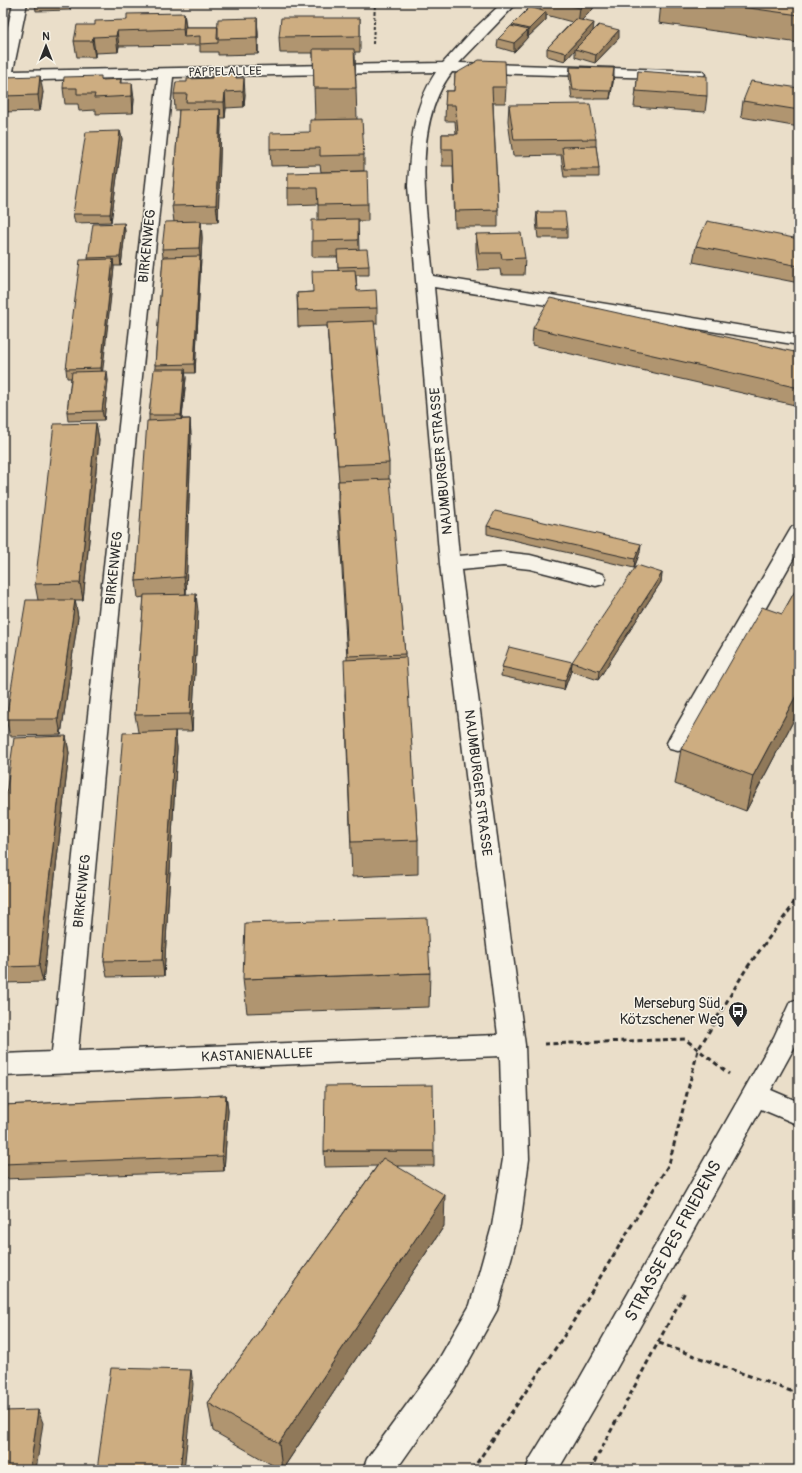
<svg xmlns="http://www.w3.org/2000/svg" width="802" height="1473" font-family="Pangolin,sans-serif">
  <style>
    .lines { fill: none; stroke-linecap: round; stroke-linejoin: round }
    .minor-casing { stroke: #2b2b2b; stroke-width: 3 }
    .path-far1 { stroke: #2b2b2b; stroke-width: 2; stroke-dasharray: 3 2; stroke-linecap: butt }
    .path { stroke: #2b2b2b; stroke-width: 3; stroke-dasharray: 5 3.5; stroke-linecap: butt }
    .minor { fill: #f7f3e8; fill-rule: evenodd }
    .wall { fill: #b0956f; stroke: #2b2b2b }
    .shaded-wall { fill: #90795a; stroke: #2b2b2b }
    .building { fill: #cdad81; stroke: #2b2b2b }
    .labels { text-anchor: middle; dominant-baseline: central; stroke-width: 3; stroke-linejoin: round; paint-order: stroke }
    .far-street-label { font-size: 12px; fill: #2b2b2b; stroke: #f7f3e8 }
    .street-label { font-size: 14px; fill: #2b2b2b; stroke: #f7f3e8 }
    .poi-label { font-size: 14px; fill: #2b2b2b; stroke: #f7f3e8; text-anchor: end }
    .near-street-label { font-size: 17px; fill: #2b2b2b; stroke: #f7f3e8 }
  </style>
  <rect width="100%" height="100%" fill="#eadec9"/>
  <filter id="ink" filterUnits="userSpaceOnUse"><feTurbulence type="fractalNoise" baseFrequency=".025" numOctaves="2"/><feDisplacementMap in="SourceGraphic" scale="8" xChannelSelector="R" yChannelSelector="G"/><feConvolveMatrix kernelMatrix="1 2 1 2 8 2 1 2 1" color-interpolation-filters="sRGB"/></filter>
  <g filter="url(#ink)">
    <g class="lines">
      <g class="minor-casing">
        <path id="minor" d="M13,3H27L13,71L443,63L472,31L502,3H517L459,63L702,71L705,74L702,77L697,79L452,72C410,126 427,213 433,276L799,335V345L434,287L459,556L503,552L530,555L603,574L606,579L603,584L596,586L530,569L503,566L461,570L525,1045L529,1159L520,1226L497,1310L455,1386L396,1470H363L367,1459L435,1366L470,1305L492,1226L503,1159L500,1056L3,1076V1054L52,1052L117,444L158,77L3,81V50ZM436,72C412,108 411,144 408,186L440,564L498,1035L78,1051L135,444L173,77Z
          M799,525V549L686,749L678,751L670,749L667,743L670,737L789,532L792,527Z
          M799,999V1039L771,1090L799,1102V1125L761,1109L600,1398L558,1470H526L530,1459L580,1378L774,1037L790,1002Z"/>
      </g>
      <path class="path-far1" d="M373,44L375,3"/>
      <path class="path" d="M544,1044L685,1039L729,1074
        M659,1343L799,1394
        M472,1470L568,1330L669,1164L698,1050L746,969L791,908L799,892
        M590,1470L686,1290"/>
      <use href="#minor" class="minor"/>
    </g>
    <path class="wall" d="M35,3H71L70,10L36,11Z
      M222,3H284V4L222,5Z
      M541,3H593V9L582,20L593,31L619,38L595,63L575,57V50L565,61L547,56V48L572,22L546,15V20L528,37H527V38L514,52L497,47L498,39L512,26V25L540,10Z
      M661,3H799V43L659,23Z
      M184,13L186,27H218L257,18L258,34V54L218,55V52H200V45L119,46L118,52L95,53V57H77L74,41L95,25L127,20Z
      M360,18V52H355L356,88L357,119L364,155V171L321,172L320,165L271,166L270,149L310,132L315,120L313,53H280L279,37Z
      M570,67L614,77L610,99H572L569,75Z
      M638,71L707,96L705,112L634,107Z
      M236,73V78L245,94L244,107L226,108L225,118H221V125L218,222H201L202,238L195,373H185L186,378L182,419H190L191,436L186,594L179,595L198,611L192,731H175L177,748L164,976L107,977L104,961L138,732L135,715L144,597L138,598L136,581L149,420V415L155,369V365L163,257L162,249L174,222L172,206L179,110H175L174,94L187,82L212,78Z
      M455,74L506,87L505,103H493L498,210V227H455L453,166H442V134H456L455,121H445L446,91H454Z
      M3,77L43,92L40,111L3,112Z
      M121,79V83L134,99L133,113L96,114V110L79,111L78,104H65L63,88L102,80Z
      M799,88V127L741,117L743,101Z
      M509,105L596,139V146L599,169V177H564L561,155L513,156L508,121Z
      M120,131L122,139L111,222L75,223L73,214Z
      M288,173L368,204V221H358L359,249L369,266V275H356L357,291L377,308V324H374L389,463V479L405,654L418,840V874L352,877L345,695L347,659L338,498V481H339L328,340L327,326L298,327L297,293L313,292L338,270V257H312V241L318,220V204L288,205Z
      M537,212L567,229V238H538L536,221Z
      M124,223L125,232L121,266H114L102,371L108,380L104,420L68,421L67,412L71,378H67L66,369L88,260V258Z
      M476,234L525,258L524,275H501L500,269L478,270L476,251Z
      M799,239V283L693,262L696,246Z
      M533,328L799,353V406L532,345Z
      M96,423L99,440L83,600H75L78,617L61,735L10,736L6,719L38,600L35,584Z
      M487,526L640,552L634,568L487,534Z
      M662,573L661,582L598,680L571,671L572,662Z
      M799,584V710L746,811L675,784L681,749L782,614Z
      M502,667L571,671L564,690L501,676Z
      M66,736L69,753L43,982L3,983V816Z
      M430,973L429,1007L247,1013L243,979Z
      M226,1095L228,1111L224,1171L3,1179V1105Z
      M324,1151H434V1166H397L444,1226L282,1470H281L213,1431L208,1403L377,1166L325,1167Z"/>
    <path class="shaded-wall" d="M69,3H71L70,10Z
      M585,3H593V9L578,24L580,8Z
      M546,12V20L528,37L529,29Z
      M184,13L186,29L184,37L183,29Z
      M257,18L258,34V54L257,38Z
      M594,23L593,31L575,49V50L565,61L566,53Z
      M528,30L527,38L514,52V43Z
      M619,30V38L595,63L596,55Z
      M117,31L119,46L118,52L116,36Z
      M93,37L95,53V57L92,41Z
      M614,68V77L610,99L611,91Z
      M40,76L43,92L40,111L38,95Z
      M244,78L245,94L244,107L243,91Z
      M132,83L134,99L133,113L132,96Z
      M225,92L226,108L225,118L224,102Z
      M220,109L221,125L218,222L216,205Z
      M120,131L122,139L111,222L110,214Z
      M201,221L202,238L195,373L194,364L200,256L199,248Z
      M124,223L125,232L121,266L120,257Z
      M113,259L114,268L102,377L101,368Z
      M185,369L186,378L181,424V415Z
      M107,371L108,380L104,420L102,411Z
      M190,419L191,436L186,594L184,577Z
      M96,423L99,440L83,600L80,583Z
      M641,544L640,552L634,568L635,559Z
      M662,573L661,582L598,680L599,671Z
      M196,594L198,611L192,731L190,714Z
      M75,600L78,617L61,735L58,719Z
      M572,662L571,671L564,690L565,681Z
      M799,690V710L746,811L753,776Z
      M175,731L177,748L164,976L162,960Z
      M66,736L69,753L43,982L39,966Z
      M226,1095L228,1111L224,1171L222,1156Z
      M445,1195L444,1226L282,1470L279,1443Z
      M191,1370L193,1384L184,1470H180Z
      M38,1410L43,1423L36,1470H30Z"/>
    <path class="building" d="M560,3H585L580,8Z
      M713,3H799V15Z
      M530,7L546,12L529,29L512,25Z
      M184,13L183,29L117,31L116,36L93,37L92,41H74L77,25H95V21L127,20V14Z
      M257,18V38L217,39L218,19Z
      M281,18H360V36L279,37Z
      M576,19L594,23L566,53L547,48Z
      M599,25L619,30L596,55L575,49Z
      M511,26L528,30L514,43L498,39Z
      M185,27H218V43L200,44V36L184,37Z
      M313,49H354L356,88H314Z
      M479,60L505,61L506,87H492L498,210L455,211L453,149H442V134H458L457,121L455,105H445L446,91H454L455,74Z
      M570,67L614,68L611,91L573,90Z
      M638,71L707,76V96L636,91Z
      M212,73H236V78H244L243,91L225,92L224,102H186L187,94H174L176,82H187V79L212,78Z
      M40,76L38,95L3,96V77Z
      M101,76V80L121,79L120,83H132V96L94,98L95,94H77V88H63L64,77Z
      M751,81L799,88V110L743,101Z
      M590,104L596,139L514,140L509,105Z
      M220,109L216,205L172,206L179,110Z
      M362,119L364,155L320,156V148L270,149V133L310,132V120Z
      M120,131L110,214H73L86,132Z
      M596,146L599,169H565L562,147Z
      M367,171L368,204L318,205L317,188H288V173Z
      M537,212H565L567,229H538Z
      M358,219V240L312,241V220Z
      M201,221L199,248L162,249L165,222Z
      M707,221L799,239V266L696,246Z
      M124,223L120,257L88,258L93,224Z
      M521,233L525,258L502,259L501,253H479L476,234Z
      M367,249L369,266L338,267L337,250Z
      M200,256L194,364L155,365L163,257Z
      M113,259L101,368L66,369L80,260Z
      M355,270L357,291L376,290L377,308L298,310L297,293L313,292L312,271Z
      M550,298L799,353V388L533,328Z
      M374,321L389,463L338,465L327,323Z
      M154,369H185L181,415H149Z
      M107,371L102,411L67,412L72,372Z
      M190,419L184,577L136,581L147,421Z
      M96,423L80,583L35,584L54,424Z
      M390,479L405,654L348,656L338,481Z
      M495,511L641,544L635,559L487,526Z
      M637,565L662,573L599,671L572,662Z
      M799,584V690L753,776L681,749L762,607L782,614Z
      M196,594L190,714L135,715L144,595Z
      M26,600H75L58,719H6Z
      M509,647L572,662L565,681L502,667Z
      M406,657L418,840L351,842L344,660Z
      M175,731L162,960L104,961L123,733Z
      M66,736L39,966L3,967V816L14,738Z
      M427,918L430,973L243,979L245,923Z
      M433,1085L434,1151H324L325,1086Z
      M226,1095L222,1156L3,1164V1105Z
      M383,1158L445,1195L279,1443L208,1403Z
      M111,1368L191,1370L180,1470H97Z
      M38,1410L30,1470H3V1411Z"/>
  </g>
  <defs>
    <g id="bus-pin" transform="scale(1)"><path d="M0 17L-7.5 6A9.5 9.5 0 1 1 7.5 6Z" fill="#2b2b2b" stroke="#f7f3e8"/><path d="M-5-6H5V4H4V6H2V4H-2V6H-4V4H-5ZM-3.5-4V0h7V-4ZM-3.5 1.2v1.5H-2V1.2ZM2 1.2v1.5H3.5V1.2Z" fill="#fff"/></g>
  </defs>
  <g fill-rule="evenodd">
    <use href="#bus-pin" x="738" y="1011"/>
  </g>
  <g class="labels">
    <g class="far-street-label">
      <text transform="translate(225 72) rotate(-1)">PAPPELALLEE</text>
    </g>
    <g class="street-label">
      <text transform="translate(147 246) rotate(-84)">BIRKENWEG</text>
      <text transform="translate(441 461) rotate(-95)">NAUMBURGER STRASSE</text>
      <text transform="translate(114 568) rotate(-84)">BIRKENWEG</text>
      <text transform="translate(478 783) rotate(83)">NAUMBURGER STRASSE</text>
      <text transform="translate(82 891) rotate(-84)">BIRKENWEG</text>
      <text transform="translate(257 1055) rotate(-2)">KASTANIENALLEE</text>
    </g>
    <g class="poi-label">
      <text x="724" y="1003">Merseburg Süd,<tspan x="724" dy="16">Kötzschener Weg</tspan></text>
    </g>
    <g class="near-street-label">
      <text transform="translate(673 1241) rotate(-61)">STRASSE DES FRIEDENS</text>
    </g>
  </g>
  <rect width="802" height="1473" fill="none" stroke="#f7f3e8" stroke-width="16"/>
  <rect x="8" y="8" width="786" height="1457" fill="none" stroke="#2b2b2b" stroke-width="1.5" filter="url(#ink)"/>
  <g transform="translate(46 46)" stroke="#f7f3e8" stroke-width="3" paint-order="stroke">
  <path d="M0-3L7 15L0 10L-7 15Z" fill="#2b2b2b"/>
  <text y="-6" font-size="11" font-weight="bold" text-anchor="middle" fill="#2b2b2b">N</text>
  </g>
</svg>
